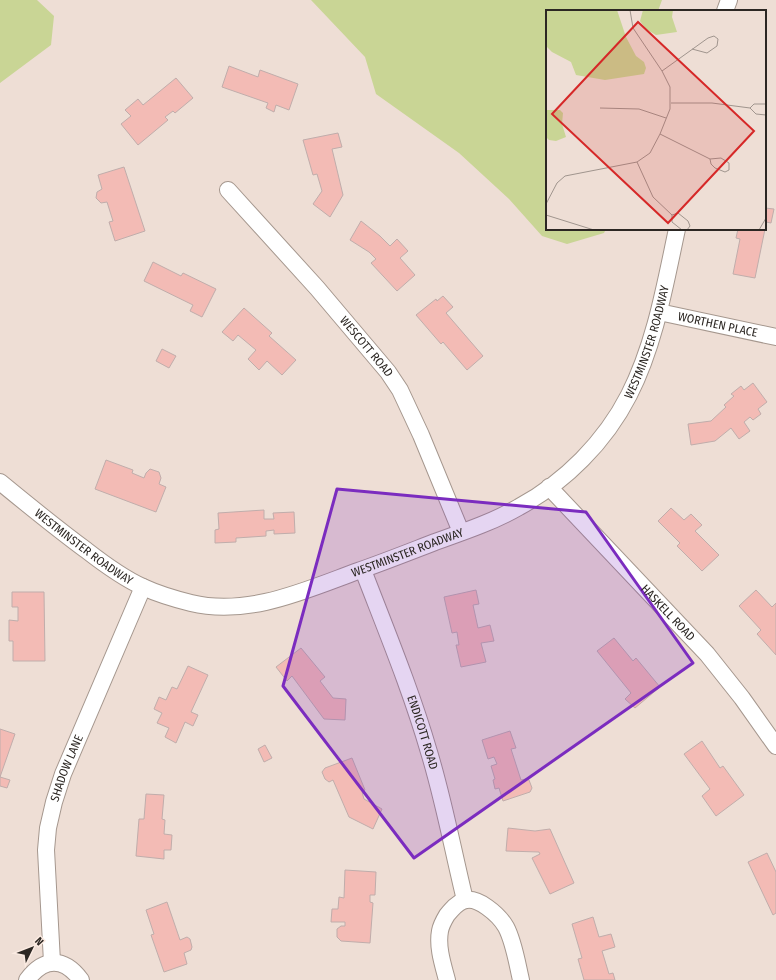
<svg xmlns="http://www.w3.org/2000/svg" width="776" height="980" font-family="'Fira Sans Condensed',sans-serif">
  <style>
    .green { fill: #c9d595 }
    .building { fill: #f3bbb5; stroke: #c0adab }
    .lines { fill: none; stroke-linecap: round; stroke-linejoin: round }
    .minor-casing { stroke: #a5978e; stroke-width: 18 }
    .minor { stroke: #fff; stroke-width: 16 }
    .marked { fill: #7b2cbf; fill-opacity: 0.2; stroke: #7b2cbf; stroke-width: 3; stroke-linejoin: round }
    .labels { text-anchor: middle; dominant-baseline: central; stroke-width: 3; stroke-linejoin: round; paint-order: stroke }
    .street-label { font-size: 12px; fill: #2c2723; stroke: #fbebe2 }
    .inset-road { fill: none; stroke: #a0958e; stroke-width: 1 }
    .view { fill: #d62828; fill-opacity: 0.15; stroke: #d62828; stroke-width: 2 }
    .inset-edge { fill: none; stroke: #2c2723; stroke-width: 2 }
  </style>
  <rect width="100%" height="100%" fill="#eeded5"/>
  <path class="green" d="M0,0H37L54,16L51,45L0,83Z
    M311,0H662L658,11H547V229H606L604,233L567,244L542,236L509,199L459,153L376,94L365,57Z"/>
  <path class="building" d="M229,66L258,77L260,70L298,84L289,110L276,105L274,112L266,108L268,103L222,87Z
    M176,78L193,98L175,113L173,111L165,117L168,120L138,145L121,124L131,116L125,110L138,99L143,105Z
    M338,133L342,147L332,149L343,195L330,217L313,204L322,191L317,174L313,175L303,140Z
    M124,167L145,231L115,241L109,222L113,221L107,202L101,203L96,198L97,192L102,189L98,175Z
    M765,208L774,209L771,223L766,222L765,226Z
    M361,221L380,236L390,246L397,239L408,251L400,258L415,275L397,291L371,263L376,259L369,252L350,240Z
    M738,229H765L755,278L733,274L740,239L736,238Z
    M153,262L181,276L183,273L216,289L202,317L190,311L193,305L144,281Z
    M443,296L453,307L446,313L483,356L467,370L443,342L441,344L416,315L436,299L437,301Z
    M244,308L272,333L269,336L296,360L282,375L267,361L259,370L248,359L256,350L238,335L233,341L222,332Z
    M162,349L176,356L169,368L156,361Z
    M753,383L767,402L758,409L761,414L753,420L750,417L744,422L750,431L739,439L731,428L715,441L691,445L688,424L711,421L726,407L724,405L734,396L731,394L741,386L744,390Z
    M106,460L133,470L132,473L144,478L146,473L150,469L159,472L161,478L159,484L166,487L156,512L95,489Z
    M671,508L684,520L691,514L702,525L695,531L719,555L702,571L677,546L680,543L658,521Z
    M264,510V519H274L273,513L294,512L295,533L274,534V530L266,531V536L236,538V542L215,543V530L219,529L218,513Z
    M476,590L479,604L473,605L478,628L490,625L494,641L481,643L486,662L461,667L456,645H459L457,632L452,633L444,597Z
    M756,590L772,607L776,603V655L757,634L761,630L739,606Z
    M12,592H44L45,661H13V641H9V620L18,621V607H12Z
    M614,638L633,661L636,658L660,687L635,708L625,699L631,693L597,651Z
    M301,648L325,677L320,681L333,698L346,699L345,720L324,719L292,676L287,681L276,667Z
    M188,666L208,675L191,712L198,715L193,726L185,722L176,743L165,737L169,728L157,723L162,713L154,709L159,697L166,700L172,687L177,689Z
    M0,729L15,734L0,777L10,780L7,788L0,786Z
    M510,731L516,748L511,749L521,780L526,779L529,780L532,788L530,792L503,801L499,788L495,789L493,780L495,779L491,766L497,764L494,757L488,759L482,740Z
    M702,741L720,768L723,766L744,795L716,816L702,796L710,789L684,754Z
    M265,745L272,758L264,762L258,749Z
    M352,758L365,790L362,792L364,799L382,809L373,829L349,817L333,780L329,782L325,779L322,772L325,768Z
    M146,794L164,795L162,819L165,820L164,834L172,835L171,850H164V859L136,856L139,819H144Z
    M508,828L535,831L550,829L574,883L550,894L532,858L540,854L539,852L506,851Z
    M767,853L776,872V913L773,915L748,862Z
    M345,870L376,872L375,895H370V902L373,903L370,943L341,941L337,937V929L341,926H345V922H331L332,909H338L339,897L344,898Z
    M167,902L180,940L187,937L190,939L192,947L191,950L184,953L187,964L164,972L151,935L154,934L146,910Z
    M593,917L599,937L611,934L615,947L602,951L609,974L613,973L615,980H584L578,959L582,958L572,924Z"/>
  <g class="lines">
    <g class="minor-casing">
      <g id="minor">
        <path d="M725,11L729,0"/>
        <path id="s1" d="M228,190L317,288L388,372L400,390L421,435L461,532"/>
        <path id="s2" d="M659,312L776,337"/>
        <path id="s3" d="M0,482C28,505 56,528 86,550C104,564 123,578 143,587C158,594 175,599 191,603C248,617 306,590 358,571C384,562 409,552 435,542C463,532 493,522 519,507C565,482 605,442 629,395C655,344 665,285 677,229"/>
        <path id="s4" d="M549,487L707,654L742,698L776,746"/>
        <path id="s5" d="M363,570C386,630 411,690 429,752C444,801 453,851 465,900"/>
        <path id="s6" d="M52,962L46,850L48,828L54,802L63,774L143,587"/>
        <path d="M27,980C44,957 64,957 81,980"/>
        <path d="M447,980C443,965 437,947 440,931C441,925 444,920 447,915C452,909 457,903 463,901C477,895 499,915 506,927C514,942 517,963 521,980"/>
      </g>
    </g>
    <use href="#minor" class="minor"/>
  </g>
  <path class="marked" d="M337,489L586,512L693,663L414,858L283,686Z"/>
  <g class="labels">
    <g class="street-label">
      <text stroke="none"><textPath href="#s2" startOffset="60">WORTHEN PLACE</textPath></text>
      <text stroke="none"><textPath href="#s3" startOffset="790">WESTMINSTER ROADWAY</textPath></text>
      <text stroke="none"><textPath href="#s1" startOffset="209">WESCOTT ROAD</textPath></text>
      <text stroke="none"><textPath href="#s3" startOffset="106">WESTMINSTER ROADWAY</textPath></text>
      <text stroke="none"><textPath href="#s3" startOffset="454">WESTMINSTER ROADWAY</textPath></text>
      <text stroke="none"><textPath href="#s4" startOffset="173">HASKELL ROAD</textPath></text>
      <text stroke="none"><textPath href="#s5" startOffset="173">ENDICOTT ROAD</textPath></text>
      <text stroke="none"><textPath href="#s6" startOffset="197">SHADOW LANE</textPath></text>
    </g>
  </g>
  <g transform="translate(546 10)">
    <rect width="220" height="220" fill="#eeded5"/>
    <path d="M0,0H71L80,27L90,46L98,52L100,58L98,64L59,70L30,65L25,52L6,42L1,37ZM97,0H127L126,7L131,22L110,25L100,19L94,11ZM1,100H14L17,103L16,114L20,127L10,131L3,130L0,127Z" fill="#c9d595"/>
    <path class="inset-road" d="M116,61L162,28L168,26L172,29L171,36L161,43L146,39M125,93H166L204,98M54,98L93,99L120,108M204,98L210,104L220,105M204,98L208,94H220M114,124L164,149L175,148L183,153V160L179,162L169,158L165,154L164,149M91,152L107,187L126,205M0,194L11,173L19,166L91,152L104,143L114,124L124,99V77L116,61L87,18L84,0M0,205L48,220M126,205L132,203L142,211L144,216L141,220M126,205V212L136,220M213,220L220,208"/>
    <path class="view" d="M92,12L208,121L122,213L6,104Z"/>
    <rect width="220" height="220" class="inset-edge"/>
  </g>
  <g transform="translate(32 948) rotate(47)" stroke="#fbebe2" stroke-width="3" paint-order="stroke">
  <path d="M0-3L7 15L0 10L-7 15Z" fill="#2c2723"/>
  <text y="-6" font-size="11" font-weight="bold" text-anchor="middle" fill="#2c2723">N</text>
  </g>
</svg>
